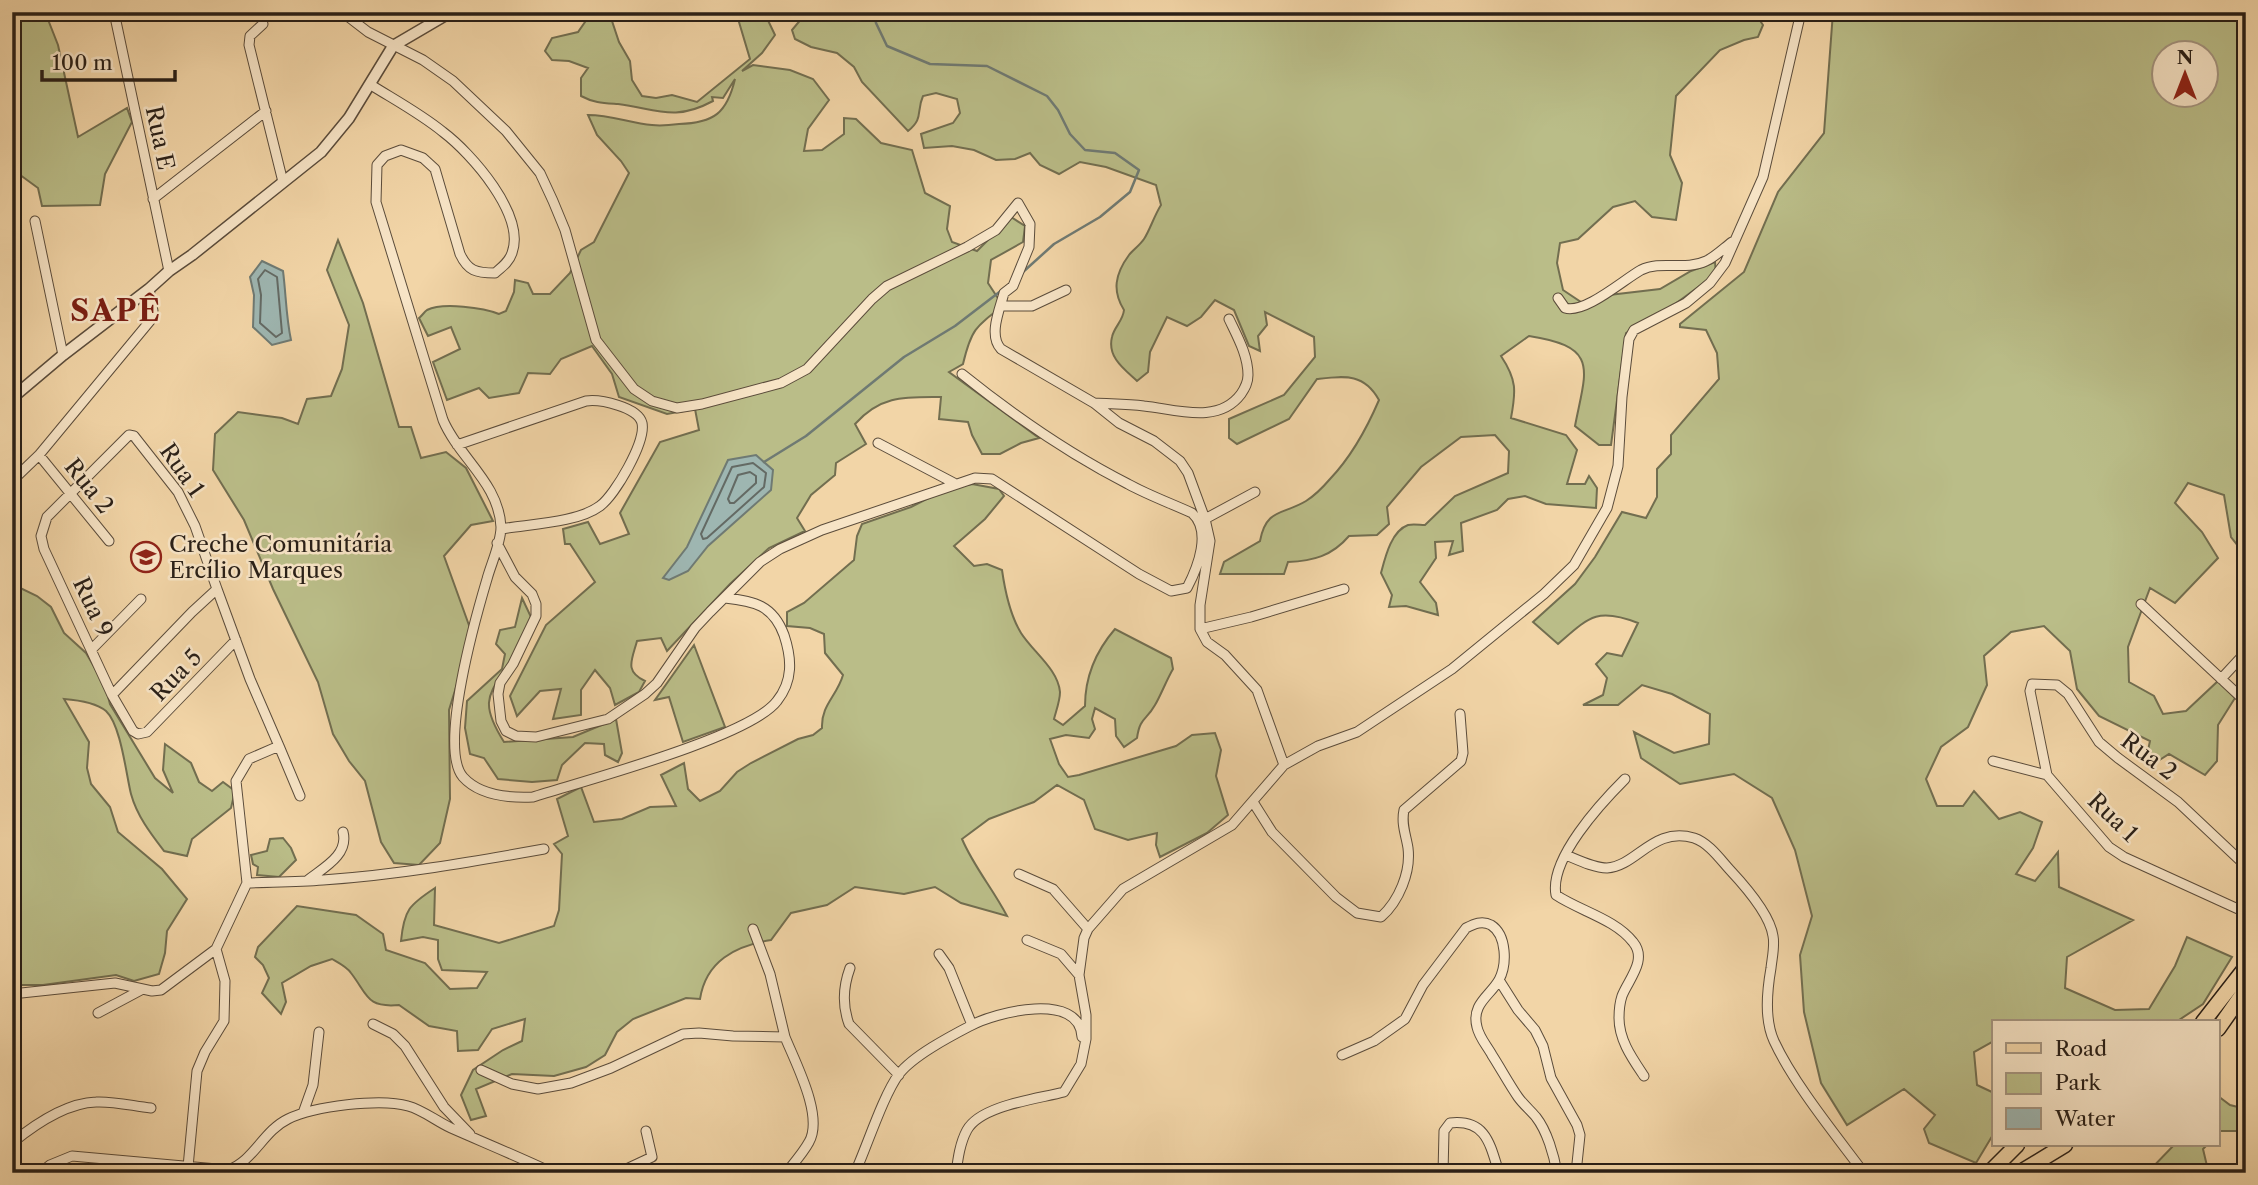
<svg xmlns="http://www.w3.org/2000/svg" width="2258" height="1185" font-family="'Libre Caslon Text',serif">
  <style>
    .green { fill: #babd88; stroke: #726e50; stroke-width: 2; fill-rule: evenodd }
    .water { fill: #9eb6b1; stroke: #6f7a73; stroke-width: 2 }
    .lines { fill: none; stroke-linecap: round; stroke-linejoin: round }
    .shore { stroke: #646a64; stroke-width: 2 }
    .stream { stroke: #6f7a73; stroke-width: 2.5 }
    .minor-casing { stroke: #5b4c3b; stroke-width: 11 }
    .tertiary-casing { stroke: #5b4c3b; stroke-width: 13 }
    .primary-casing { stroke: #291f17; stroke-width: 17 }
    .minor { stroke: #f7e4c6; stroke-width: 9 }
    .tertiary { stroke: #f7e4c6; stroke-width: 10 }
    .primary { stroke: #f2d5a7; stroke-width: 14 }
    .labels { text-anchor: middle; dominant-baseline: central; stroke-width: 5; stroke-linejoin: round; paint-order: stroke }
    .street-label { font-size: 23px; fill: #291f17; stroke: #f7e4c6 }
    .poi-label { font-size: 23px; fill: #291f17; stroke: #f7e4c6; text-anchor: start }
    .district-label { font-size: 30px; font-weight: bold; letter-spacing: 2px; fill: #7a1f14; stroke: #f7e4c6 }
  </style>
  <rect width="100%" height="100%" fill="#f2d5a7"/>
  <filter id="stains"><feTurbulence type="fractalNoise" baseFrequency=".00286" numOctaves="4"/><feColorMatrix values="0 0 0 0 .2 0 0 0 0 .09 0 0 0 0 .02 0 0 0 .5 -.17"/></filter>
  <radialGradient id="worn" r=".72"><stop offset=".6" stop-color="#630" stop-opacity="0"/><stop offset="1" stop-color="#630" stop-opacity=".3"/></radialGradient>
  <path class="green" d="M12,12H45L58,45L78,137L127,108L132,122L105,174L100,205L42,206L38,188L12,169Z
    M592,12H609L619,42L630,61L632,80L642,96L656,98L672,95L697,102L750,59L736,12H764L775,35L762,53L742,71L753,65L790,70L813,79L829,100L808,129L804,151L822,150L844,134V118L856,119L881,143L912,150L925,193L950,206L947,229L952,242L977,251L1011,217L1025,226L1023,242L991,260L988,283L1003,306C975,327 971,330 963,364L949,372L1039,438L1021,443L1000,454H982L972,435L968,422L939,419L941,397C905,397 881,395 855,424L866,444L836,463L835,475L811,495L797,518L805,531L769,548L730,584L667,651L661,638L637,641C632,660 624,671 645,681L639,692L615,705L610,688L595,670L581,690V715L553,719L561,689L540,691L517,716L510,696L546,625L595,582L570,544H565L563,529L588,522L600,544L629,534L620,513L660,442L699,430L695,409L667,414L619,397L612,374L592,346L561,359L550,374L528,373L519,393L489,398L479,388L447,400L433,362L460,349L451,327L428,336L419,318C422,316 424,312 427,310C443,302 484,308 499,314L506,311L514,292L515,280L528,283L533,294H550L570,273L581,250L594,242L629,173L621,161L597,135L588,115C611,115 630,123 652,125C661,126 671,125 679,124C714,123 727,113 735,79L723,98L712,97L713,101C674,122 657,109 618,104C604,103 594,103 581,96V78L588,68L569,61L552,60L545,51L552,38L578,32Z
    M807,12H1754L1763,25L1758,37L1744,40L1720,50L1676,96L1670,155L1682,183L1676,220L1652,217L1635,201L1613,207L1578,239L1560,243L1557,263L1563,290L1587,306L1609,295L1660,289L1691,271L1715,262L1716,274L1675,304L1626,333L1611,445H1599L1575,426C1586,369 1600,347 1529,336L1501,356C1517,380 1516,391 1511,418L1566,435L1577,450L1567,484H1585L1589,476L1597,488L1596,508L1546,504L1525,496L1508,499L1497,510L1461,523L1463,551L1449,555L1453,541L1435,542L1436,558L1420,582L1436,603L1438,615L1406,606L1389,607L1392,595L1381,573C1385,558 1391,531 1408,525C1413,524 1420,525 1425,525L1455,496L1508,473L1509,451L1495,435L1461,437L1421,467L1387,507L1389,524L1377,535L1349,536C1332,556 1313,561 1288,562L1284,574H1220L1224,562L1260,541C1266,508 1283,515 1306,501C1314,496 1324,486 1330,479C1351,457 1367,428 1379,400C1364,373 1345,376 1317,379L1289,419L1237,444L1229,438V419L1284,395L1315,357L1314,337L1265,312L1267,325L1258,336L1260,351L1249,346L1234,310L1215,300L1201,317L1187,326L1167,317L1150,352L1148,372L1137,381C1124,369 1107,357 1112,337C1114,327 1123,321 1124,310C1112,291 1115,274 1129,255C1133,250 1140,245 1144,239C1150,230 1154,216 1161,205L1156,185L1106,167L1080,162L1059,174L1040,165L1030,153L1015,159L996,160L974,150L952,146L924,148L921,134L953,123L960,113L957,99L936,93L923,96C916,112 924,118 908,131L862,82L854,67L837,53L811,47L795,39L792,30Z
    M1833,12H2246V556L2231,537L2224,495L2188,483L2175,503L2202,532L2218,558L2175,603L2150,588L2128,647L2129,682L2154,696L2163,714L2186,711L2218,681L2235,698L2218,725L2217,761L2205,775L2169,754L2158,761L2148,750L2150,741L2099,716L2077,689L2070,651L2044,626L2011,632L1984,656L1987,685L1968,727L1941,747L1926,779L1937,806H1963L1974,791L1999,819L2020,812L2042,822L2033,848L2016,874L2035,881L2058,852L2059,887L2133,920L2067,957L2065,988L2115,1010L2149,1009L2175,966L2187,937L2232,957L2203,1004L2176,1022H1994V1041L1974,1052L1977,1085L1994,1093V1133L1976,1163L1929,1143L1924,1129L1935,1115L1904,1089L1847,1125L1821,1083L1804,1012L1800,955L1812,916L1795,850L1772,798L1734,774L1680,784L1641,758L1634,732L1674,753L1709,744L1710,714L1672,694L1642,685L1618,705H1583L1603,695L1607,678L1596,664L1607,653L1622,656L1638,623C1597,607 1589,617 1558,644L1533,622L1575,584L1595,557L1622,512L1646,518L1657,497V469L1671,454V435L1719,379L1717,353L1706,330L1680,327V324L1744,272L1778,192L1824,133ZM2164,52H2206V94H2164Z
    M338,240L363,303L399,427H411L421,458L446,452L466,468L493,521L471,525L444,556L470,628L466,655L449,710L450,799L440,843L419,865L394,863L381,842L365,781L349,761L333,734L318,682L273,589L244,520L213,470L215,434L238,412L282,418L298,424L307,399L331,396L342,369L349,325L327,270Z
    M972,484L999,489L1004,496L985,519L954,546L974,566L987,564L1002,570C1005,591 1010,615 1021,633C1033,652 1058,669 1060,692C1060,701 1056,711 1054,719L1063,725L1085,706C1085,677 1096,651 1115,629L1171,658L1173,669C1166,681 1161,695 1155,705C1146,721 1140,717 1137,738L1124,747L1116,736L1115,719L1095,708L1092,719L1095,729L1089,738L1066,735L1050,739L1059,764L1068,777L1079,775L1176,746L1192,735L1215,733L1221,750L1216,776L1228,815L1207,833L1160,857L1156,845L1157,833L1128,840L1095,829L1084,800L1057,785L1034,802L989,819L962,839C974,867 993,889 1007,916L961,903L935,887L904,894L855,887L827,905L791,913L771,940C735,946 706,961 700,999L686,998L633,1019L617,1032L605,1055L586,1067L554,1076L512,1074L476,1089L486,1116L471,1120L461,1095L473,1070L503,1050L522,1041L525,1019L492,1029L478,1050L458,1051L457,1031L429,1026L399,1005C366,1008 368,995 351,973C347,967 339,963 332,959L311,966L282,983L286,1002L281,1014L262,993L269,978L263,965L255,957L258,947L297,906L356,915L383,934L386,950L425,963L450,989L477,988L487,972L442,970L438,959V940L423,937L401,941C404,910 409,905 435,888L434,925L499,943L554,926L559,910L562,854L554,844L568,836L557,799L581,787L594,822L622,819L650,807L676,806L661,775L684,763L688,789L700,801L720,791L737,772L751,763L798,739L813,735L822,728C821,705 837,696 843,675L825,653L824,634L810,628L787,626V612L804,603L854,560L857,536L862,524L911,507L946,489Z
    M12,584L37,596L51,607L64,633L86,653L105,685L110,704L155,778L173,793L163,770L165,744L191,763L199,782L212,791L223,782L235,791L231,808L192,839L187,856L164,851C151,834 137,816 131,794C126,774 121,725 106,711C95,702 77,700 64,699L89,742L87,768L91,784L110,807L118,832L162,869L187,899L167,931L165,953L159,974L134,981L116,975L43,985H12Z
    M522,598L531,617C526,629 521,641 515,653C493,693 475,696 504,742L573,737L616,719L622,753L618,762L605,755L604,744L585,743L562,765L557,780L532,782L498,779L484,758L470,754L465,728L467,701L502,669L505,654L496,644L500,630L515,627Z
    M694,645L725,727L683,742L669,697L655,700Z
    M283,838L291,848L296,860L279,877L257,875L258,867L253,864L251,855L267,851L270,839Z
    M2218,1096L2230,1105L2246,1109V1131H2221L2218,1133Z
    M2174,1145H2207L2203,1149L2207,1166L2229,1173H2147Z"/>
  <path class="water" d="M262,261L283,271C286,294 286,317 291,340L272,345L253,327L254,295L250,277Z
    M756,455L773,470L771,490L708,546L688,571L669,580L663,578L687,547L728,460Z"/>
  <g class="lines">
    <path class="shore" d="M265,270L277,277L282,333L276,337L260,323L261,295L258,279Z
      M753,463L766,473L764,487L707,538L703,539L701,534L732,467Z
      M750,472L756,476V483L734,503H730L728,499L738,475Z"/>
    <path class="stream" d="M874,12L876,23L887,46L930,64L987,66L1047,96L1058,110L1070,134L1085,150L1115,153L1139,170L1130,192L1100,217L1054,244L1023,272
      M764,462L806,436L904,357L955,326L1002,290"/>
    <g class="minor-casing">
      <path id="minor" d="M114,12L169,271
        M342,12L368,32L423,60L453,81L506,131L540,173L553,201L565,230L596,340L634,389L652,401L677,408L702,404L781,383L807,369L872,299L887,286L967,247L996,230L1018,203L1030,224L1029,247L1013,286L1004,293C1000,309 988,335 1001,349L1094,403L1119,423L1154,441L1180,461L1188,473L1205,519L1210,541L1200,605V629L1207,642L1225,655L1257,690L1284,765
        M263,24L250,36L249,45L283,182
        M371,85C395,100 421,114 443,132C471,153 526,215 512,253C509,262 502,267 495,273C476,273 468,271 460,254L435,169L423,158L401,150L385,156L377,165L376,202L443,420C459,458 499,483 501,527C501,543 491,564 487,579C476,616 438,748 463,777C480,796 511,798 533,797C583,781 750,737 777,701C793,681 792,659 784,635C773,605 754,601 725,598
        M153,199L266,111
        M35,221L63,355
        M1558,298L1565,308C1585,314 1623,280 1641,270C1661,260 1685,271 1706,261C1715,257 1724,248 1732,242
        M1001,306H1032L1066,290
        M1095,403C1112,404 1128,404 1144,406C1175,409 1218,425 1241,394C1245,388 1248,383 1248,375C1248,355 1237,336 1229,319
        M878,443L954,483
        M457,445L586,401C600,399 638,407 642,423C646,442 615,495 600,506C577,523 530,524 501,529
        M39,455L109,541
        M12,481L39,455L150,321L153,311L149,289
        M1205,519L1255,492
        M497,543L515,577L532,594L536,604V616L513,664L500,683L498,694L501,721L506,731L516,736L536,737L608,719L645,694L657,683L695,628L710,612L760,562L780,549L822,530L975,478L992,479L1139,574L1171,591L1187,588C1198,567 1212,531 1192,513C1170,503 1148,495 1128,484C1069,454 1013,415 962,374
        M2141,604L2246,702
        M1200,629L1251,617L1344,589
        M91,650L141,599
        M2221,679L2246,652
        M112,695L192,612L217,589L195,526L178,492L134,436L129,435L47,517L41,536L44,549L112,695L133,731L138,734L147,732L236,640
        M279,746L300,796
        M1993,761L2047,775
        M1625,779C1601,803 1549,859 1556,895C1580,911 1615,919 1633,942C1648,960 1628,980 1622,996C1620,1002 1619,1011 1619,1018C1619,1040 1632,1058 1644,1076
        M1253,802L1272,832L1336,897L1357,913L1381,917C1399,901 1411,872 1408,848C1406,835 1401,824 1404,810L1461,761L1463,753L1460,714
        M1566,855C1578,860 1594,868 1607,868C1637,866 1653,826 1694,838C1709,843 1720,859 1730,870C1744,885 1770,915 1773,936C1775,946 1772,958 1771,968C1767,991 1764,1019 1774,1041C1794,1084 1835,1134 1864,1173
        M2246,866L2178,802L2118,758L2099,742L2068,694L2057,685L2032,684L2030,691L2047,775L2109,847L2124,857L2238,909L2246,907
        M1019,874L1053,889L1088,929
        M308,880C323,868 349,855 343,832
        M247,883C272,882 298,882 323,880C397,875 471,862 544,849
        M753,929L770,974L785,1037
        M1027,940L1061,954L1079,975
        M216,949L247,883L236,781L249,759L279,746L250,679L217,589
        M939,954L949,968L972,1025
        M850,968C843,987 842,1005 849,1024L899,1075
        M1499,980L1518,1010L1535,1030L1543,1046L1551,1078L1577,1125L1580,1135L1576,1173
        M12,994L115,983L152,991L161,990L216,949L225,981L224,1021L205,1052L197,1071L188,1167
        M2233,1008L2246,1016
        M98,1013L141,990
        M373,1024L393,1034L405,1046L444,1107L470,1134
        M1342,1055L1374,1041L1405,1019L1423,985L1466,928C1474,924 1482,920 1491,925C1507,935 1507,965 1499,980C1490,996 1471,1004 1477,1027C1479,1037 1487,1046 1492,1055C1501,1069 1509,1084 1518,1097C1523,1104 1530,1110 1536,1117C1547,1131 1554,1155 1557,1173
        M481,1070L512,1084L538,1089L571,1083L611,1068L683,1034L699,1033L733,1036L785,1037C795,1062 824,1116 809,1142C803,1153 794,1163 786,1173
        M303,1113L313,1085L319,1032
        M12,1143C34,1125 66,1103 96,1102C113,1101 133,1106 151,1108
        M622,1171L652,1157L646,1131
        M40,1173L50,1165L72,1156L228,1170C254,1161 263,1131 288,1119C314,1106 381,1098 408,1106C423,1110 436,1121 451,1128C485,1143 519,1157 553,1173
        M602,1173L622,1171L623,1173
        M858,1173L857,1168C868,1143 884,1094 899,1074C913,1056 949,1037 970,1026C995,1012 1080,991 1082,1037
        M956,1173C958,1158 960,1143 967,1130C981,1105 1038,1099 1064,1092L1081,1064L1086,1039V1015L1079,975L1084,938L1088,929L1123,889L1232,825L1284,765L1318,746L1357,732L1452,669L1544,594L1574,565L1607,508L1618,466L1622,397L1629,339L1634,330L1686,303L1710,283L1725,263L1763,177L1801,12
        M1443,1173L1444,1131L1450,1123C1486,1119 1490,1144 1499,1173"/>
    </g>
    <g class="tertiary-casing">
      <path id="tertiary" d="M12,398L63,355L149,289L169,271L192,255L321,152L349,118L393,46L451,12"/>
    </g>
    <g class="primary-casing">
      <path id="primary" d="M2203,1022L2246,967
        M2218,1029L2246,989
        M1989,1173L2017,1145
        M2019,1173L2065,1145"/>
    </g>
    <use href="#minor" class="minor"/>
    <use href="#tertiary" class="tertiary"/>
    <use href="#primary" class="primary"/>
  </g>
  <defs>
    <g id="school-ring" transform="scale(1.575)"><circle r="9.5" fill="#f7e4c6" stroke="#8f2418" stroke-width="1.5"/><path d="M0-5L7-2L0 1L-7-2ZM-4 1L0 2.5L4 1V4Q0 6-4 4Z" fill="#8f2418"/></g>
  </defs>
  <g fill-rule="evenodd">
    <use href="#school-ring" x="146" y="557"/>
  </g>
  <g class="labels">
    <g class="street-label">
      <text transform="translate(160 138) rotate(78)">Rua E</text>
      <text transform="translate(182 470) rotate(55)">Rua 1</text>
      <text transform="translate(89 486) rotate(51)">Rua 2</text>
      <text transform="translate(93 607) rotate(65)">Rua 9</text>
      <text transform="translate(176 675) rotate(-46)">Rua 5</text>
      <text transform="translate(2149 756) rotate(37)">Rua 2</text>
      <text transform="translate(2113 817) rotate(44)">Rua 1</text>
    </g>
    <g class="poi-label">
      <text x="169" y="544">Creche Comunitária<tspan x="169" dy="26">Ercílio Marques</tspan></text>
    </g>
    <g class="district-label">
      <text x="116" y="310">SAPÊ</text>
    </g>
  </g>
  <rect width="2258" height="1185" fill="none" stroke="#f2d5a7" stroke-width="42"/>
  <rect x="14" y="14" width="2230" height="1157" fill="none" stroke="#291f17" stroke-width="3.5"/>
  <rect x="21" y="21" width="2216" height="1143" fill="none" stroke="#291f17" stroke-width="2"/>
  <rect x="1992" y="1020" width="228" height="126" fill="#f7e4c6" stroke="#a59580" stroke-width="2"/>
  <rect x="2006" y="1043" width="35" height="10" fill="#f2d5a7" stroke="#a59580" stroke-width="2"/>
  <text x="2055" y="1056" font-size="21" fill="#291f17">Road</text>
  <rect x="2006" y="1073" width="35" height="21" fill="#babd88" stroke="#a59580" stroke-width="2"/>
  <text x="2055" y="1090" font-size="21" fill="#291f17">Park</text>
  <rect x="2006" y="1108" width="35" height="21" fill="#9eb6b1" stroke="#a59580" stroke-width="2"/>
  <text x="2055" y="1126" font-size="21" fill="#291f17">Water</text>
  <g transform="translate(2185 74)"><circle r="33" fill="#f7e4c6" stroke="#a59580" stroke-width="2"/>
  <path d="M0-5L12 26L0 18L-12 26Z" fill="#8f2418"/>
  <text y="-10" font-size="19" font-weight="bold" text-anchor="middle" fill="#291f17">N</text>
  </g>
  <path d="M42 70v10h133v-10" fill="none" stroke="#291f17" stroke-width="3.5"/>
  <text x="52" y="70" font-size="21" fill="#291f17" stroke="#f7e4c6" stroke-width="5" paint-order="stroke">100 m</text>
  <rect width="100%" height="100%" filter="url(#stains)"/>
  <rect width="100%" height="100%" fill="url(#worn)"/>
</svg>
